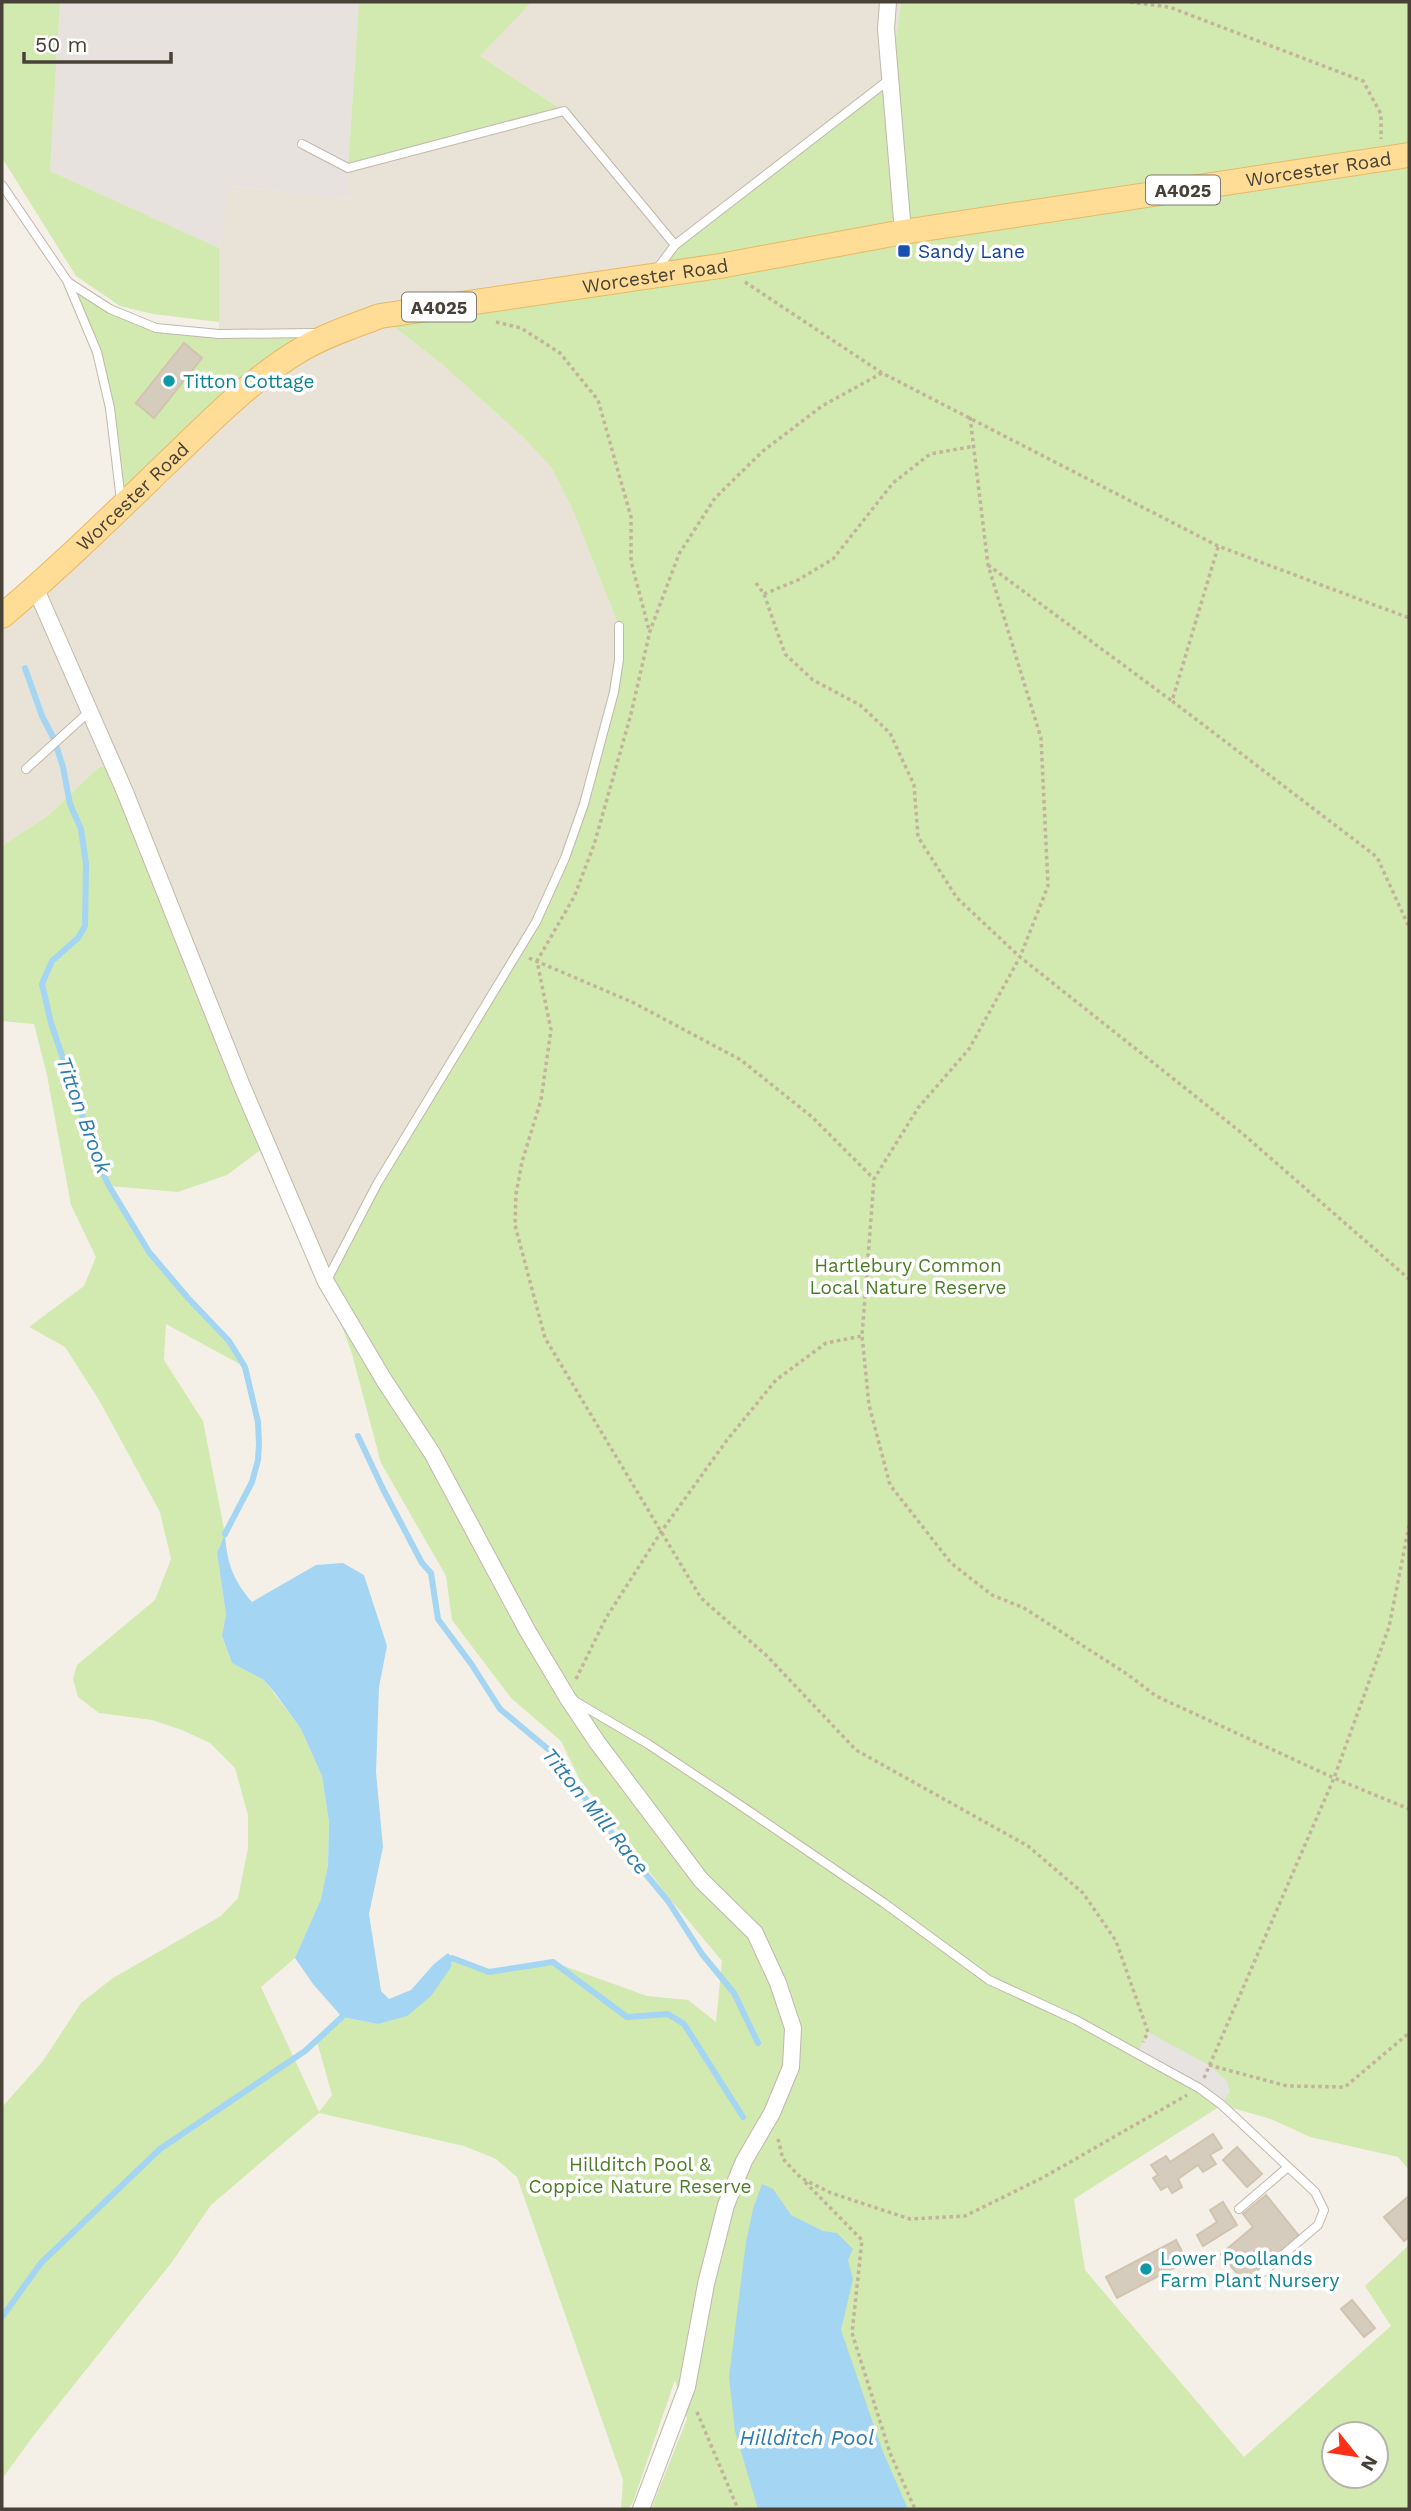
<svg xmlns="http://www.w3.org/2000/svg" width="1411" height="2511" font-family="'Work Sans',sans-serif">
  <style>
    .residential { fill: #e9e2d6 }
    .industrial { fill: #e7e2dd }
    .green { fill: #d2e9b0; fill-rule: evenodd }
    .parking { fill: #e6e3e0 }
    .water { fill: #a4d5f2 }
    .lines { fill: none; stroke-linecap: round; stroke-linejoin: round }
    .stream { stroke: #a4d5f2; stroke-width: 6 }
    .building { fill: #d6ccbd; stroke: #d1c3b0; stroke-width: 2 }
    .lane-casing { stroke: #c0b8ab; stroke-width: 10 }
    .street-casing { stroke: #c0b8ab; stroke-width: 18 }
    .primary-casing { stroke: #e7ba64; stroke-width: 26 }
    .path { stroke: #c2b39b; stroke-width: 3.5; stroke-dasharray: 3.5 3.5; stroke-linecap: butt }
    .lane { stroke: #fff; stroke-width: 8 }
    .street { stroke: #fff; stroke-width: 16 }
    .primary { stroke: #ffdd97; stroke-width: 24 }
    .transit-dot { fill: #1a4fb4; stroke: #fff; stroke-width: 2.5 }
    .culture-dot { fill: #0f9aa8; stroke: #fff; stroke-width: 2.5 }
    .labels { text-anchor: middle; dominant-baseline: central; stroke-width: 7; stroke-linejoin: round; paint-order: stroke }
    .shield { fill: #fff; stroke: #7f7a73; stroke-width: 2 }
    .shield-label { font-size: 18px; font-weight: bold; fill: #484137 }
    .street-label { font-size: 19px; fill: #484137; stroke: #fff }
    .transit-label { font-size: 19px; fill: #164399; stroke: #fff; text-anchor: start }
    .culture-label { font-size: 19px; fill: #0d838f; stroke: #fff; text-anchor: start }
    .park-label { font-size: 19px; fill: #4b7c28; stroke: #fff }
    .water-label { font-size: 21px; font-style: italic; fill: #2c7caf; stroke: #fff }
  </style>
  <rect width="100%" height="100%" fill="#f4f0e8"/>
  <path class="residential" d="M532,2H901L890,79L653,275L381,317L443,365L523,437L551,467L572,508L619,626V660L584,804L536,922L326,1282L98,768L49,815L2,846V616L122,507L219,334V248L230,186L351,200L348,168L563,110L480,56Z"/>
  <path class="industrial" d="M60,2H359L348,168L351,200L231,186L219,248L50,171Z"/>
  <path class="green" d="M2,2H60L50,171L219,248V322L153,314L120,306L76,276L2,158Z
    M359,2H532L480,56L564,111L348,168Z
    M901,2H1409V2170L1398,2157L1310,2137L1271,2119L1222,2105L1074,2199L1085,2270L1244,2457L1391,2326L1365,2286L1409,2245V2509H651L687,2419L675,2380L633,2502L628,2509H621L623,2480L517,2177L496,2159L464,2146L319,2113L211,2205L172,2262L34,2435L2,2479V2107L43,2061L81,2003L113,1978L221,1916L238,1898L248,1848V1815L235,1768L210,1743L182,1730L152,1720L99,1713L78,1697L73,1679L77,1665L155,1600L171,1559L160,1512L99,1400L65,1347L29,1327L84,1286L96,1257L71,1205L47,1075L34,1024L2,1021V846L49,815L98,768L113,765L267,1145L227,1175L178,1192L110,1186C124,1209 136,1235 152,1255C183,1293 220,1325 245,1367L166,1324L164,1360L203,1421L225,1534L217,1553L226,1614L222,1637L232,1663L264,1680L301,1729L322,1776L329,1822L328,1865L321,1899L295,1958L261,1987L319,2112L332,2095L316,2038L342,2017L378,2024L451,1967L452,1958L489,1972L553,1962L647,1996L688,2000L716,2022L722,1961L667,1895L579,1778L561,1741L511,1698L452,1620L446,1576L381,1463L352,1354L326,1282L377,1184L501,982L565,858L614,692L619,626L572,508L551,467L523,437L443,365L380,316L653,275L675,245L890,79ZM1334,2434H1376V2476H1334Z
    M68,282L110,309L156,328L219,334L333,333L122,507L119,468L97,352Z"/>
  <path class="parking" d="M1148,2032L1209,2065L1226,2080L1230,2091L1222,2105L1137,2052Z"/>
  <path class="water" d="M225,1534C227,1563 233,1580 252,1602L316,1565L343,1563L364,1575L387,1646L379,1687L376,1772L383,1847L369,1914L381,1991L389,1999L411,1990L434,1964L448,1953L452,1958L451,1967L431,1996L407,2016L378,2024L342,2017L313,1984L295,1958L321,1899L328,1865L329,1822L322,1776L301,1729L275,1693L264,1680L232,1663L222,1636L226,1614L217,1553Z
    M762,2184L773,2189L791,2215L823,2231L837,2233L853,2249L848,2260L853,2279L841,2330L883,2452L908,2509H758L735,2431L729,2377L746,2242L753,2209Z"/>
  <g class="lines">
    <path class="stream" d="M25,668L42,716L54,739L63,767L70,804L81,829L86,864L85,926L78,938L52,961L42,984L51,1023L99,1165L109,1186L149,1252L188,1298L229,1341L245,1367L258,1422L259,1444L258,1460L252,1482L225,1534
      M358,1436L383,1489L422,1563L431,1573L438,1619L472,1665L500,1709L548,1749L611,1832L668,1901L702,1954L734,1993L758,2043
      M452,1958L489,1972L553,1962L627,2017L668,2014L684,2024L743,2117
      M2,2317L41,2263L160,2149L305,2051L342,2017"/>
  </g>
  <path class="building" d="M184,343L202,358L154,418L136,403Z
    M1213,2134L1222,2148L1210,2155L1216,2164L1203,2172L1198,2165L1178,2179L1182,2187L1172,2193L1168,2186L1161,2190L1153,2178L1158,2175L1151,2165L1166,2156L1170,2162Z
    M1237,2147L1262,2174L1247,2187L1223,2160Z
    M1266,2195L1300,2237L1244,2282L1221,2254L1253,2227L1243,2214Z
    M1409,2196V2237L1404,2241L1384,2217Z
    M1223,2202L1237,2225L1203,2246L1197,2235L1217,2222L1210,2210Z
    M1176,2240L1187,2261L1117,2298L1106,2277Z
    M1352,2300L1375,2328L1364,2337L1341,2309Z"/>
  <g class="lines">
    <g class="lane-casing">
      <path id="lane" d="M302,144L348,168L564,111L675,245
        M2,185L68,282L110,309L156,328L219,334L314,333
        M657,269L675,245L890,79
        M68,283L97,352L110,408L121,501
        M26,769L90,711
        M326,1282L377,1184L536,922L565,858L584,804L614,692L619,660V626
        M573,1700L648,1744L737,1803L884,1903L989,1980L1076,2020L1199,2088L1222,2105L1315,2192L1324,2210L1318,2225L1250,2283
        M1239,2209L1288,2167"/>
    </g>
    <g class="street-casing">
      <path id="street" d="M888,2L886,29L903,232
        M35,587L125,792L242,1086L326,1282L384,1380L432,1453L527,1630L567,1697L597,1742L701,1880L755,1933L778,1983L793,2028L791,2067L772,2113L744,2161L726,2205L706,2284L687,2387L641,2509"/>
    </g>
    <g class="primary-casing">
      <g id="primary">
        <path id="s1" d="M2,616C59,568 113,515 167,463C209,423 251,379 302,349C326,335 353,326 380,316L720,266L903,232L1409,155"/>
      </g>
    </g>
    <path class="path" d="M1130,2L1169,7L1363,81L1381,114V139
      M745,282L882,373L1218,546L1409,618
      M496,322L521,328L560,353L598,400L631,517V561L649,630
      M882,373L822,406L763,451L715,498L679,554L650,631L631,714L594,845L574,897L537,961L551,1030L541,1100L522,1162L516,1194L515,1225L545,1338L701,1598L767,1656L856,1750L1028,1846L1083,1893L1116,1941L1148,2032L1143,2042
      M970,417L988,565L1041,738L1048,886L1020,957L1243,1134L1409,1279
      M1218,547L1172,701L1377,857L1409,927
      M988,565L1172,701
      M756,583L764,594L785,654L813,680L860,705L890,733L914,785L918,837L957,898L1020,957L969,1049L918,1108L874,1179L862,1336L869,1405L890,1485L951,1563L992,1595L1024,1608L1127,1674L1156,1696L1334,1778L1409,1809
      M764,594L798,580L833,559L893,483L930,454L975,446
      M529,958L632,1002L741,1060L812,1117L874,1179
      M576,1679L606,1618L661,1532L727,1440L776,1380L826,1343L862,1336
      M1209,2065L1287,2086L1345,2087L1409,2033
      M1204,2078L1334,1778L1389,1627L1409,1526
      M778,2139L783,2159L801,2178L831,2193L910,2219L965,2216L1044,2177L1187,2095
      M805,2182L862,2240L852,2333L890,2453L915,2509
      M697,2412L738,2509"/>
    <use href="#lane" class="lane"/>
    <use href="#street" class="street"/>
    <use href="#primary" class="primary"/>
  </g>
  <rect class="transit-dot" x="897" y="244" width="14" height="14" rx="3.5"/>
  <g class="culture-dot">
    <circle cx="169" cy="381" r="7"/>
    <circle cx="1146" cy="2269" r="7"/>
  </g>
  <g class="labels">
    <g class="shield">
      <rect x="1146" y="175.5" width="74" height="29" rx="5"/>
      <rect x="402" y="292.5" width="74" height="29" rx="5"/>
    </g>
    <g class="shield-label">
      <text x="1183" y="190">A4025</text>
      <text x="439" y="307">A4025</text>
    </g>
    <g class="street-label">
      <text stroke="none"><textPath href="#s1" startOffset="1437">Worcester Road</textPath></text>
      <text stroke="none"><textPath href="#s1" startOffset="765">Worcester Road</textPath></text>
      <text stroke="none"><textPath href="#s1" startOffset="177">Worcester Road</textPath></text>
    </g>
    <g class="transit-label">
      <text x="918" y="251">Sandy Lane</text>
    </g>
    <g class="culture-label">
      <text x="183" y="381">Titton Cottage</text>
      <text x="1160" y="2258">Lower Poollands<tspan x="1160" dy="22">Farm Plant Nursery</tspan></text>
    </g>
    <g class="park-label">
      <text x="908" y="1265">Hartlebury Common<tspan x="908" dy="22">Local Nature Reserve</tspan></text>
      <text x="640" y="2164">Hillditch Pool &amp;<tspan x="640" dy="22">Coppice Nature Reserve</tspan></text>
    </g>
    <g class="water-label">
      <text transform="translate(84 1115) rotate(70)">Titton Brook</text>
      <text transform="translate(596 1811) rotate(51)">Titton Mill Race</text>
      <text x="807" y="2437">Hillditch Pool</text>
    </g>
  </g>
  <rect width="1411" height="2511" fill="none" stroke="#484137" stroke-width="7"/>
  <g transform="translate(1355 2455) rotate(120)"><circle r="33" fill="#ffffff" stroke="#b6b3af" stroke-width="2"/>
  <path d="M0-5L12 26L0 18L-12 26Z" fill="#fe3016"/>
  <text y="-10" font-size="19" font-weight="bold" text-anchor="middle" fill="#484137">N</text>
  </g>
  <path d="M24 52v10h147v-10" fill="none" stroke="#484137" stroke-width="3.5"/>
  <text x="35" y="52" font-size="21" fill="#484137" stroke="#ffffff" stroke-width="5" paint-order="stroke">50 m</text>
</svg>
